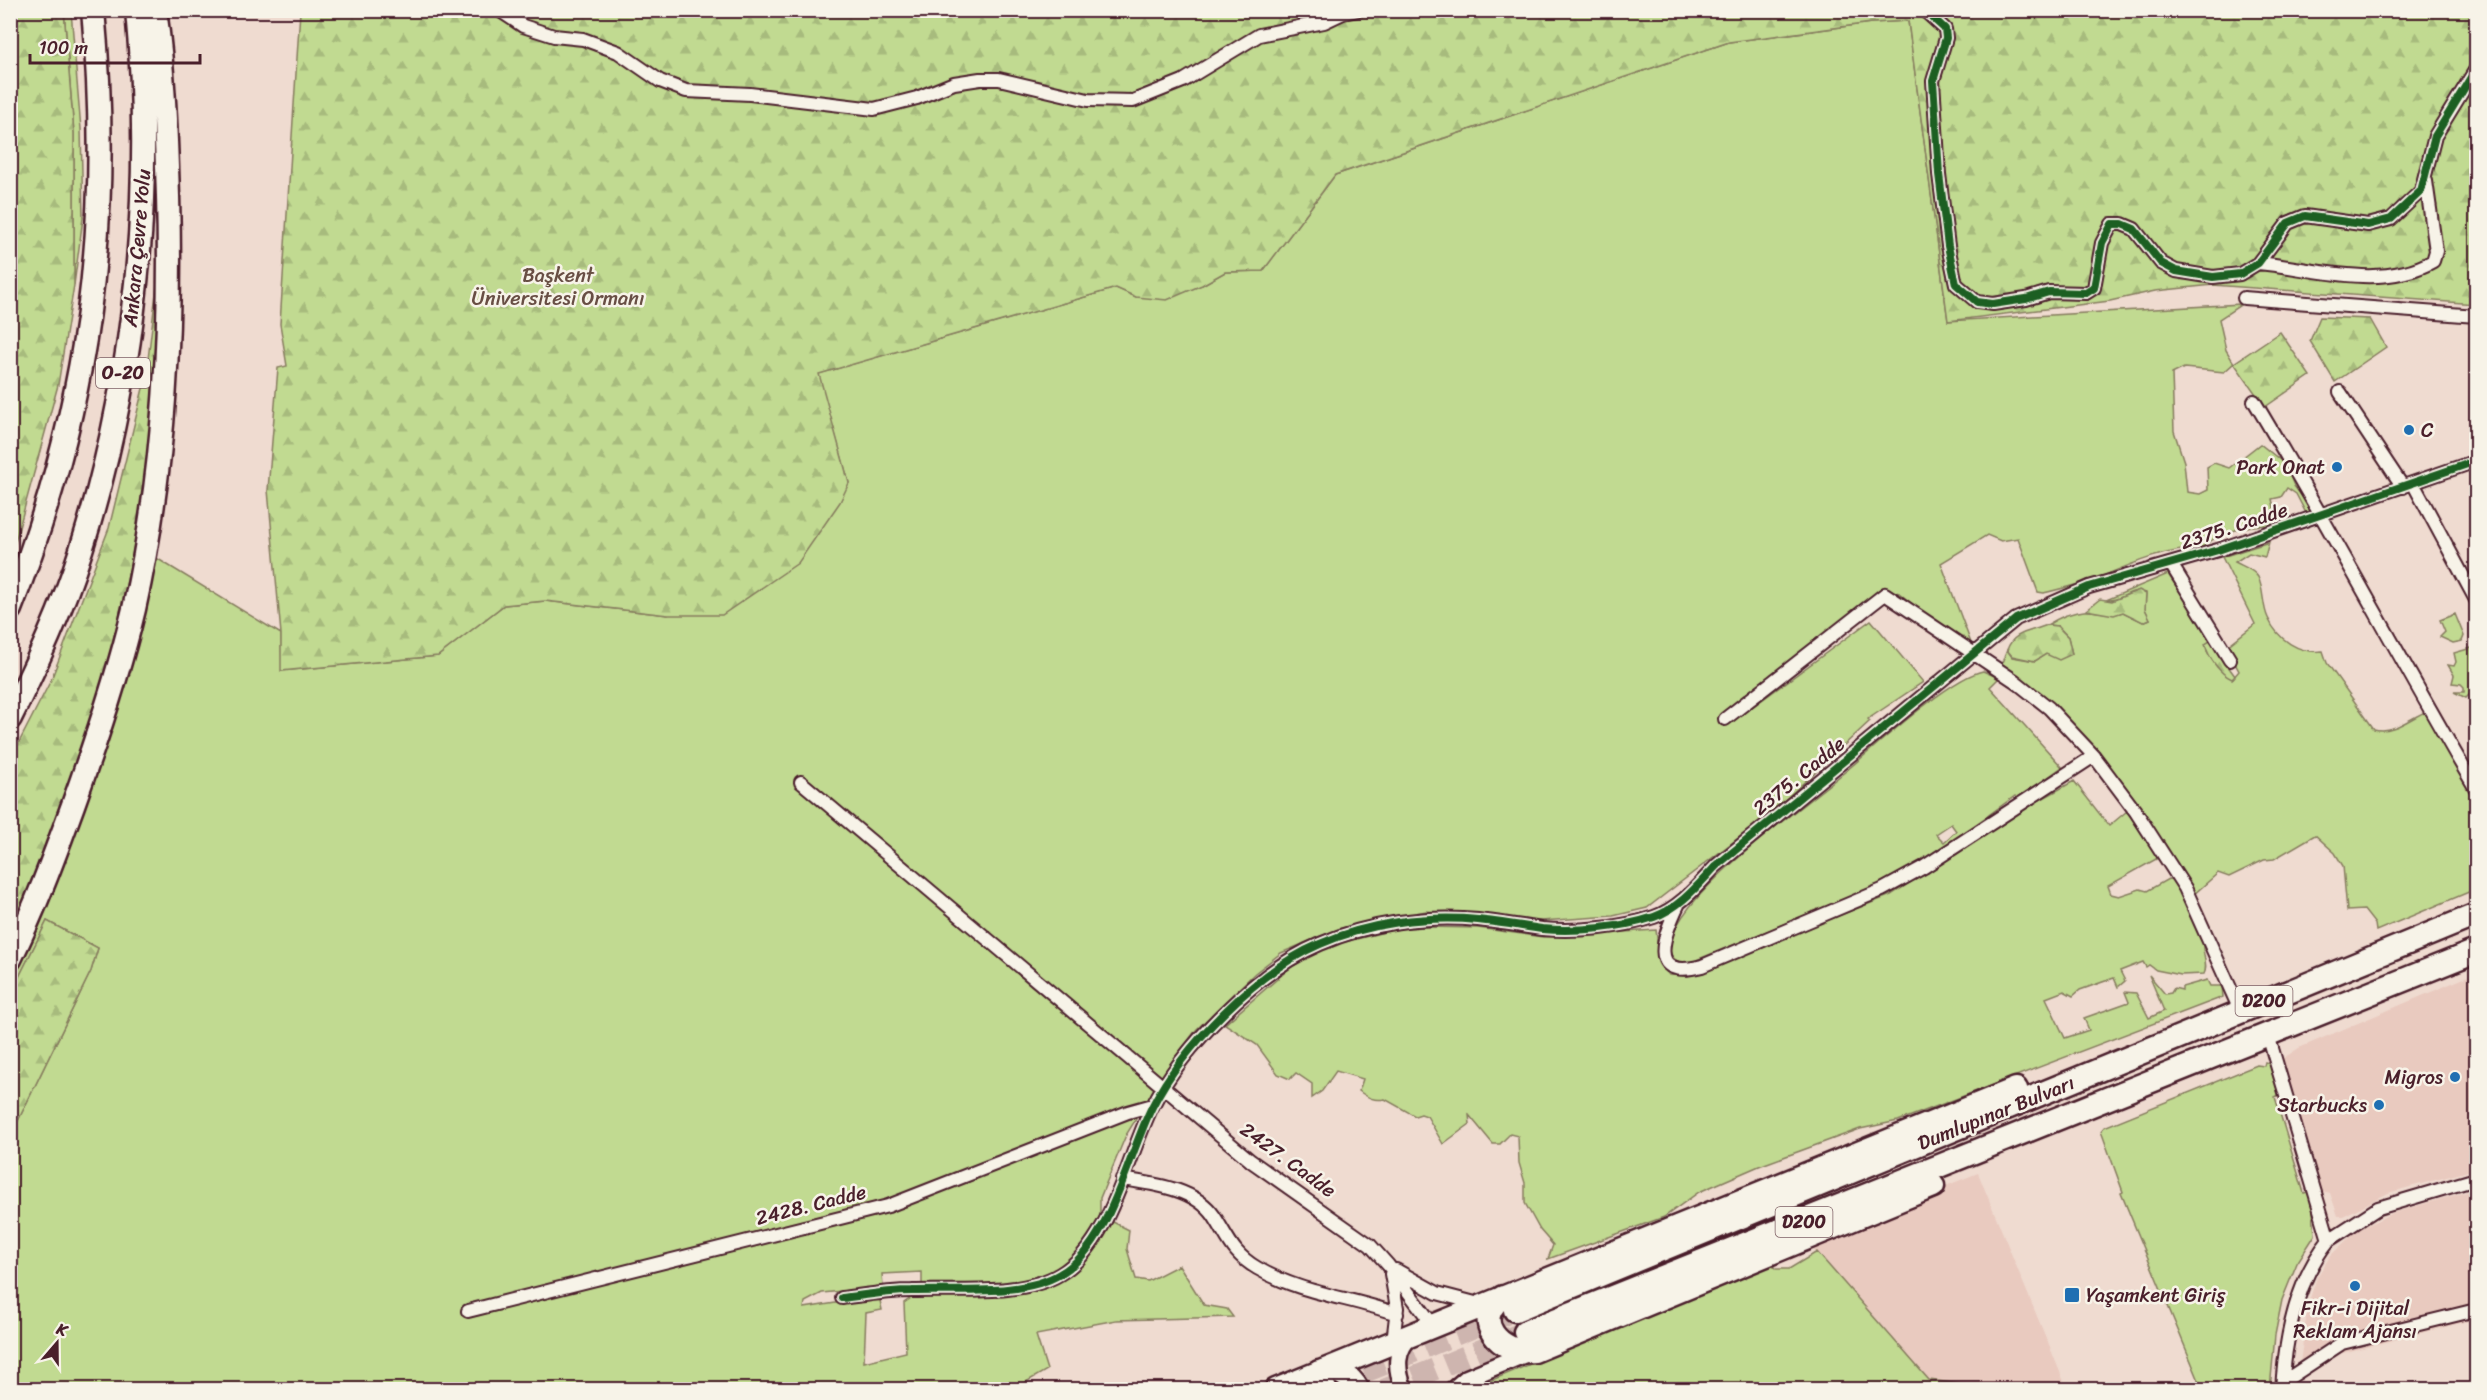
<svg xmlns="http://www.w3.org/2000/svg" width="2487" height="1400" font-family="Sriracha,sans-serif">
  <style>
    .built { fill: #e9cabf }
    .green { fill: #c1da91; stroke: #867c5e; stroke-width: 1.5; fill-rule: evenodd }
    .forest { fill: url(#forest-firs); stroke: #867c5e; stroke-width: 1.5 }
    .lines { fill: none; stroke-linecap: round; stroke-linejoin: round }
    .highway-tunnel { stroke: #ceb5af; stroke-width: 22; stroke-dasharray: 22 11; stroke-linecap: butt }
    .street-casing { stroke: #4a1f2b; stroke-width: 16 }
    .secondary-casing { stroke: #4a1f2b; stroke-width: 21 }
    .highway-casing { stroke: #4a1f2b; stroke-width: 27 }
    .street { stroke: #f7f3e8; stroke-width: 12 }
    .secondary { stroke: #f7f3e8; stroke-width: 16 }
    .highway { stroke: #f7f3e8; stroke-width: 22 }
    .cycleway-casing { stroke: #f7f3e8; stroke-width: 11 }
    .cycleway { stroke: #1b5e20; stroke-width: 8 }
    .poi-dot { fill: #1f6fb2; stroke: #f7f3e8; stroke-width: 2 }
    .labels { text-anchor: middle; dominant-baseline: central; stroke-width: 5; stroke-linejoin: round; paint-order: stroke }
    .shield { fill: #f7f3e8; stroke: #7e5f64; stroke-width: 1.5 }
    .shield-label { font-size: 18px; font-weight: bold; fill: #4a1f2b }
    .street-label { font-size: 20px; fill: #4a1f2b; stroke: #f7f3e8 }
    .park-label { font-size: 20px; fill: #684e44; stroke: #f7f3e8 }
    .poi-label { font-size: 20px; fill: #4a1f2b; stroke: #f7f3e8; text-anchor: end }
  </style>
  <defs>
    <pattern id="forest-firs" width="22" height="20" patternUnits="userSpaceOnUse" patternTransform="scale(1.5)"><rect width="22" height="20" fill="#c1da91"/><path d="M5 1l3.5 6h-7zM16 11l3.5 6h-7z" fill="#a7bb7d"/></pattern>
  </defs>
  <rect width="100%" height="100%" fill="#efdbd0"/>
  <filter id="ink" filterUnits="userSpaceOnUse"><feTurbulence type="fractalNoise" baseFrequency=".0167" numOctaves="2"/><feDisplacementMap in="SourceGraphic" scale="12" xChannelSelector="R" yChannelSelector="G"/><feConvolveMatrix kernelMatrix="1 2 1 2 8 2 1 2 1" color-interpolation-filters="sRGB"/></filter>
  <g filter="url(#ink)">
    <path class="built" d="M2476,973V1169L2388,1193L2343,1216H2338L2330,1193L2326,1192L2312,1196L2273,1065L2299,1048Z
      M1978,1173L2067,1389H2011L1929,1380L1843,1281L1806,1242Z
      M2476,1189V1319L2331,1356L2293,1384L2294,1367L2300,1363L2308,1304L2317,1277L2331,1255L2356,1231L2392,1213Z"/>
    <path class="green" d="M64,11H71L81,129L83,218L74,285V133Z
      M1908,21L1948,321L2242,304L2219,319L2226,350L2234,363L2224,372L2184,368L2172,374L2174,431L2184,462L2187,492L2200,494L2208,490L2207,467L2214,463L2229,468L2260,444L2285,464L2294,486L2315,514L2308,517L2296,494L2287,488L2281,497L2272,499L2277,520L2274,526C2253,523 2217,532 2202,548C2167,549 2135,562 2103,576C2089,582 2060,589 2044,593L2038,592L2018,538L2001,541L1987,535L1941,563L1971,643L1960,644L1899,593L1889,590L1746,699L1751,708L1871,620L1923,682L1868,719L1870,721L1772,812L1647,908L1613,916L1541,921L1426,911L1341,928L1281,953L1255,973L1196,1030L1169,1066L1126,1135L1100,1198V1218L1085,1245L1059,1272L1028,1281L978,1287L922,1286V1272L882,1274L883,1287L822,1293L805,1302L804,1308L879,1296L882,1310L866,1313L864,1362L906,1352L904,1303L917,1294L1048,1285L1113,1222L1129,1230L1127,1249L1136,1279L1148,1281L1179,1265L1204,1305L1227,1309L1233,1317L1116,1320L1036,1335L1047,1370L1014,1389H11V1135L91,971L98,948L47,921L11,993V980L40,918L153,556L281,634L282,671L438,656L504,605L545,601L668,615L849,483L818,374L1116,288L1136,297L1202,285L1225,272L1263,271L1335,175L1729,42L1871,23Z
      M2269,542L2265,557L2249,553L2235,562C2242,566 2253,569 2258,577C2264,589 2262,606 2268,618C2278,640 2299,654 2323,651L2327,663L2374,729C2392,734 2409,719 2425,712L2476,797V889L2376,931L2375,924L2364,910L2347,911L2343,866L2335,853L2315,835L2274,859L2264,860L2229,877L2218,873L2193,895L2169,851L2064,717L2026,681L2001,665L2007,650L2012,657L2035,661L2046,654H2072L2068,637L2058,626L2047,625C2058,618 2072,612 2084,611C2098,610 2109,616 2123,612L2143,622L2150,619L2145,609L2146,593C2130,586 2123,602 2106,600L2168,574L2213,642L2207,651L2217,667L2233,678L2239,671L2226,647L2255,624L2222,557Z
      M2455,614L2464,636L2462,641L2453,643L2440,637L2445,632L2440,620Z
      M2475,647L2476,688L2466,698L2454,692H2464V687L2461,684L2452,683L2454,675L2448,665L2454,666L2456,662L2454,653Z
      M1983,671L1999,678L1990,687L2062,767L2018,799L2015,796L1946,846L1882,884L1689,963C1679,963 1670,960 1670,948C1670,898 1809,803 1847,770C1875,747 1951,677 1983,671ZM1951,824L1956,831L1944,842L1936,834Z
      M2074,781L2109,826L2127,811L2158,858L2108,886L2111,894L2119,896L2140,889L2147,891L2168,879L2176,880L2203,941C2201,953 2209,964 2204,974L2181,975L2156,970L2149,965L2146,967L2143,962L2120,971L2125,981L2118,987L2114,978L2080,990L2073,996L2064,991L2046,998L2065,1038L2089,1030L2084,1018L2129,1002L2125,992L2136,993L2149,1018L2164,1011L2149,975L2165,994L2171,993L2174,988L2182,990V987L2207,980L2210,986H2222L2223,997L1898,1121L1860,1129L1759,1166L1699,1192L1664,1217L1548,1259L1553,1245L1540,1230L1525,1203V1183L1519,1163L1518,1136L1510,1134L1500,1144H1493L1469,1115L1470,1124L1443,1144L1427,1116L1421,1114L1415,1116L1385,1099C1374,1101 1368,1098 1359,1091L1363,1079L1336,1071L1322,1091L1312,1098V1084L1296,1073L1290,1079L1278,1074L1257,1045L1225,1024L1291,967L1325,947L1396,929L1424,927L1478,928L1543,937L1656,930C1660,951 1652,955 1669,975L1687,976L1891,895L2006,819Z
      M2265,1062L2273,1065L2282,1094L2275,1097L2304,1193L2311,1191L2315,1235L2297,1263L2282,1300L2275,1335L2270,1389H2168L2200,1383L2121,1193L2123,1192L2101,1131L2104,1127L2257,1065L2264,1066Z
      M1817,1252L1929,1380L2007,1390H1468L1771,1264L1776,1269H1789Z"/>
    <path class="forest" d="M11,10L64,11L74,133V285L58,385L11,557Z
      M300,11H2476V304L2213,285L2155,291L2110,301L1948,321L1908,21L1871,23L1729,42L1335,175L1263,271L1225,272L1202,285L1167,300L1136,297L1116,288L819,374L849,483L840,502L798,563L722,615H668L545,601L504,605L438,656L281,671V634L268,490L278,368L287,366L280,324Z
      M158,276H161C157,329 157,382 151,434C131,606 82,774 11,930V758L51,680L109,528L146,376Z
      M2320,317L2370,319L2386,347L2335,382L2310,341Z
      M2280,332L2310,376L2265,407L2234,363Z
      M2139,590L2146,594L2145,609L2150,619L2143,622L2123,612L2114,615L2086,610L2100,599L2112,601Z
      M2047,625L2057,626L2068,637L2072,654L2059,660L2046,654L2035,661L2012,656L2007,650C2013,631 2031,632 2047,625Z
      M2210,641L2235,676L2232,679C2220,674 2208,657 2205,644Z
      M47,921L98,948L91,971L11,1135V993Z"/>
    <g class="lines">
      <path class="highway-tunnel" d="M1333,1385L1515,1310
        M1384,1390L1525,1332"/>
      <g class="street-casing">
        <path id="street" d="M499,10L523,26L554,36L583,39L618,52L660,81L686,91L750,94L874,109L917,98L954,83L980,79H999L1088,100L1133,101L1183,81L1259,35L1324,22L1343,13L1358,10
          M1924,10L1945,29L1946,38L1933,81L1939,174L1948,246L1956,284L1977,302L1993,304L2026,299L2049,292L2086,293L2094,288L2102,243L2112,224H2122L2134,229L2161,263L2176,271L2213,277L2240,274L2258,263L2288,223L2305,216L2368,225L2391,219L2421,191L2435,136L2476,69
          M2258,263C2313,268 2381,291 2433,261L2436,251L2426,181
          M2244,298L2476,316
          M2340,392L2403,487
          M2254,401C2331,528 2400,660 2476,789
          M2413,483L2476,600
          M2171,564L2230,660
          M1725,719L1885,594L2015,681L2049,708L2094,756L2136,812L2185,888L2240,1010
          M801,782L1251,1161L1370,1245L1388,1265L1433,1325
          M1679,903C1664,934 1645,981 1702,966L1882,890L1924,867L2094,756
          M2268,1035L2329,1240C2296,1281 2285,1337 2282,1390
          M1122,1179C1153,1184 1195,1188 1214,1216C1229,1239 1232,1253 1257,1268C1301,1294 1350,1297 1397,1314
          M2329,1240L2378,1208L2476,1179
          M1396,1270L1437,1293L1479,1304
          M1391,1274L1397,1308L1393,1342
          M842,1298C865,1295 888,1291 912,1291C955,1289 1022,1297 1060,1274C1111,1244 1127,1157 1152,1107C1182,1047 1258,970 1320,944C1368,923 1426,915 1478,920C1499,922 1521,926 1542,929C1576,932 1621,928 1654,917C1680,908 1698,885 1716,866L2016,619L2089,587L2218,550L2476,461
          M468,1311L888,1206L1128,1112L1153,1105
          M2283,1382L2342,1343L2476,1310"/>
      </g>
      <g class="secondary-casing">
        <path id="secondary" d="M1404,1390C1396,1369 1394,1350 1412,1335
          M1453,1390L1467,1378L1532,1351"/>
      </g>
      <g class="highway-casing">
        <path id="highway" d="M10,609C89,410 113,222 93,10
          M10,718C37,663 63,608 81,550C136,376 154,192 137,10
          M10,959C35,909 54,857 73,805C96,741 118,676 134,609C164,475 172,333 168,196C166,134 164,72 155,10
          M1503,1297C1470,1318 1499,1355 1534,1351L1933,1186
          M1515,1310L2476,915
          M1525,1332L2476,951
          M1319,1372C1336,1367 1350,1375 1358,1390
          M1276,1390L2016,1089
          M1323,1390L1325,1389"/>
      </g>
      <use href="#street" class="street"/>
      <use href="#secondary" class="secondary"/>
      <use href="#highway" class="highway"/>
      <g class="cycleway-casing">
        <path id="cycleway" d="M1924,10L1945,29L1946,38L1933,81L1939,174L1948,246L1956,284L1977,302L1993,304L2026,299L2049,292L2086,293L2094,288L2102,243L2112,224H2122L2134,229L2161,263L2176,271L2213,277L2240,274L2258,263L2288,223L2305,216L2368,225L2391,219L2421,191L2435,136L2476,69
          M842,1298C865,1295 888,1291 912,1291C955,1289 1022,1297 1060,1274C1111,1244 1127,1157 1152,1107C1182,1047 1258,970 1320,944C1368,923 1426,915 1478,920C1499,922 1521,926 1542,929C1576,932 1621,928 1654,917C1680,908 1698,885 1716,866L2016,619L2089,587L2218,550L2476,461"/>
      </g>
      <use href="#cycleway" class="cycleway"/>
    </g>
  </g>
  <g class="poi-dot">
    <circle cx="2409" cy="430" r="6"/>
    <circle cx="2337" cy="467" r="6"/>
    <circle cx="2455" cy="1077" r="6"/>
    <circle cx="2379" cy="1105" r="6"/>
    <circle cx="2355" cy="1286" r="6"/>
    <rect x="2064" y="1287" width="16" height="16" rx="3"/>
  </g>
  <g class="labels">
    <g class="shield">
      <rect x="96" y="358" width="54" height="30" rx="4.5"/>
      <rect x="2235.5" y="986" width="57" height="30" rx="4.5"/>
      <rect x="1775.5" y="1207" width="57" height="30" rx="4.5"/>
    </g>
    <g class="shield-label">
      <text x="123" y="373">O-20</text>
      <text x="2264" y="1001">D200</text>
      <text x="1804" y="1222">D200</text>
    </g>
    <g class="street-label">
      <text transform="translate(137 248) rotate(-85)">Ankara Çevre Yolu</text>
      <text transform="translate(2234 526) rotate(-18)">2375. Cadde</text>
      <text transform="translate(1799 776) rotate(-39)">2375. Cadde</text>
      <text transform="translate(1996 1113) rotate(-22)">Dumlupınar Bulvarı</text>
      <text transform="translate(1288 1160) rotate(36)">2427. Cadde</text>
      <text transform="translate(811 1205) rotate(-14)">2428. Cadde</text>
    </g>
    <g class="park-label">
      <text x="558" y="275">Başkent<tspan x="558" dy="23">Üniversitesi Ormanı</tspan></text>
    </g>
    <g class="poi-label">
      <text x="2421" y="430" text-anchor="start">C</text>
      <text x="2325" y="467">Park Onat</text>
      <text x="2443" y="1077">Migros</text>
      <text x="2367" y="1105">Starbucks</text>
      <text x="2086" y="1295" text-anchor="start">Yaşamkent Giriş</text>
      <text x="2355" y="1308" text-anchor="middle">Fikr-i Dijital<tspan x="2355" dy="23">Reklam Ajansı</tspan></text>
    </g>
  </g>
  <rect width="2487" height="1400" fill="none" stroke="#f7f3e8" stroke-width="36"/>
  <rect x="18" y="18" width="2451" height="1364" fill="none" stroke="#4a1f2b" stroke-width="2" filter="url(#ink)"/>
  <g transform="translate(57 1343) rotate(20)" stroke="#f7f3e8" stroke-width="4.5" paint-order="stroke">
  <path d="M0-4.5L10 22L0 15L-10 22Z" fill="#4a1f2b"/>
  <text y="-9" font-size="16" font-weight="bold" text-anchor="middle" fill="#4a1f2b">K</text>
  </g>
  <path d="M30 54v9h170v-9" fill="none" stroke="#4a1f2b" stroke-width="3"/>
  <text x="39" y="54" font-size="18" fill="#4a1f2b" stroke="#f7f3e8" stroke-width="4.5" paint-order="stroke">100 m</text>
</svg>
